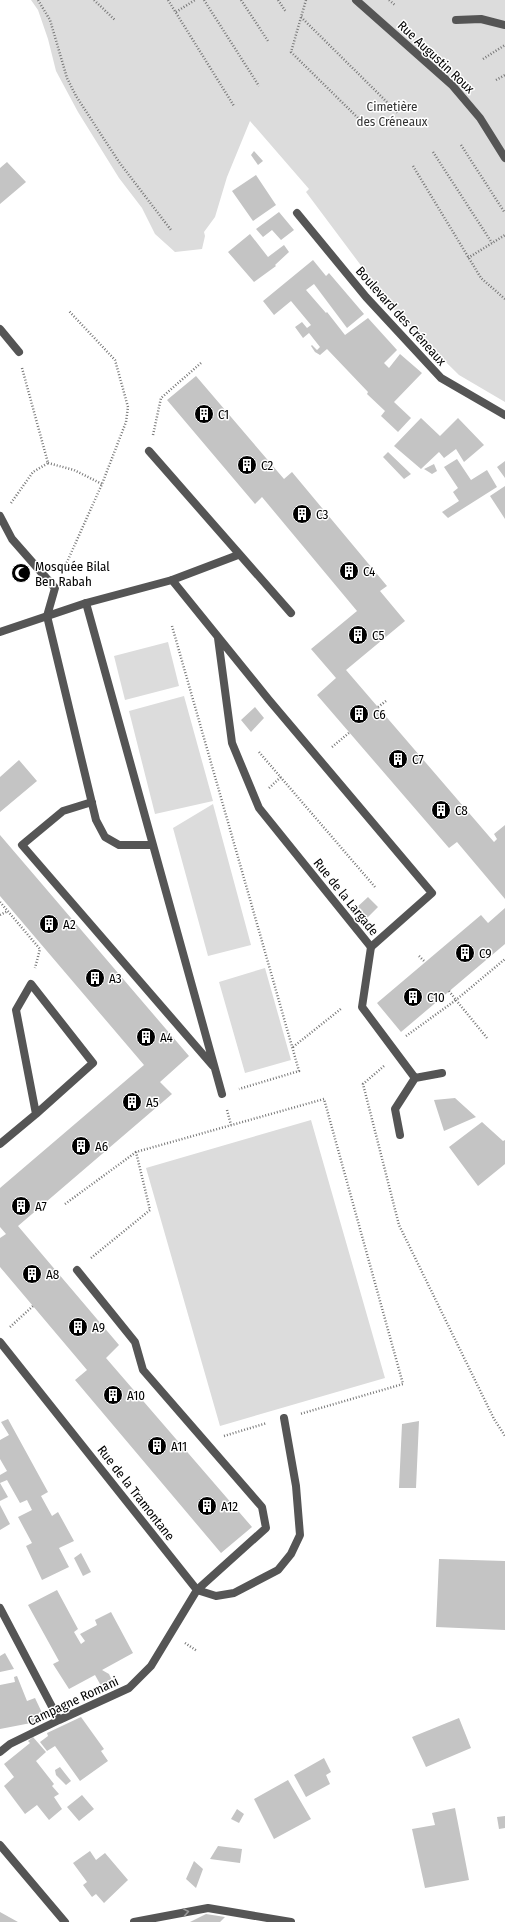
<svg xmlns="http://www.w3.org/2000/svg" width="505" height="1922" font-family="'Fira Sans Condensed',sans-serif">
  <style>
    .green { fill: #dcdcdc }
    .building { fill: #c4c4c4 }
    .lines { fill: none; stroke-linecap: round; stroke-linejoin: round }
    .path { stroke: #777; stroke-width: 2.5; stroke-dasharray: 1 2; stroke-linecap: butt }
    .service { stroke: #555; stroke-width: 8 }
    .minor { stroke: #555; stroke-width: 8 }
    .oneway { stroke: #999 }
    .labels { text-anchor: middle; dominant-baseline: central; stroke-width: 3; stroke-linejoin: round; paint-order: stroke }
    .street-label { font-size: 13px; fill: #000; stroke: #fff }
    .park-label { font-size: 13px; fill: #333; stroke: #fff }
    .poi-label { font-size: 13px; fill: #000; stroke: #fff; text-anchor: start }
  </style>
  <rect width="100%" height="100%" fill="#fff"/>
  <path class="green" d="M31,0H505V402L459,375L398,315L306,192L309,189L250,121L227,177L215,217L204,232L205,236L202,249L175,252L155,234L142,208L119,178L78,112L56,71L48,39L38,10Z
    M168,642L179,686L125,700L114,656Z
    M184,696L213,801L155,814L129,711Z
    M213,804L251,945L208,956L173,828Z
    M265,968L291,1060L245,1073L219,982Z
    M311,1120L385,1378L220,1426L146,1168Z"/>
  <path class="building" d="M254,151L263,161L258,165L251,155Z
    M7,162L26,182L0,204V168Z
    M256,175L276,205L253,221L232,191Z
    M279,212L294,230L281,240L272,230L263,237L256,229Z
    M250,234L268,257L284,245L289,252L275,265L276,266L254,282L228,252Z
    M313,260L326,276L329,273L364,314L347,328L314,284L306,290L326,313L327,312L345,335L368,318L397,350L384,363L389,368L400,354L422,373L394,402L411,418L398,432L381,416L385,411L367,394L368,392L327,349L320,355L315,352L311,346L312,345L317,350L320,347L309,333L303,338L295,327L302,322L307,328L311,325L291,301L274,315L263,301Z
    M196,376L284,479L292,472L387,586L380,591L405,621L346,670L494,842L497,839L494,834L505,825V899L457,842L449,848L317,695L336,678L311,649L357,611L262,497L255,504L167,400Z
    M421,418L440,436L458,418L484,445L464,462L456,449L444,458L439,452L421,469L394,446Z
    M388,452L411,474L404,479L383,457Z
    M457,459L471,480L487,470L497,487L448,518L442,512L459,501L453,492L458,488L444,467Z
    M505,461V478L497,467Z
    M434,464L437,471L432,474L424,469Z
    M505,486V519L490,496Z
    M255,707L264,718L251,732L241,720Z
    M19,760L37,781L0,812V777Z
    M0,835L189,1056L160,1082L172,1094L18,1226L119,1345L106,1358L252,1527L221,1553L75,1380L87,1370L0,1267V1238L6,1234L0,1227V1188L144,1065L0,896Z
    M368,897L378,907L364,921L354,910Z
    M505,908V944L401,1032L377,1003L481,915L488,923Z
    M455,1098L476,1117L444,1131L434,1100Z
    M482,1122L503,1141L505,1140V1164L478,1186L449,1147Z
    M8,1419L48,1492L41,1496L52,1516L58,1512L74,1541L59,1548L69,1567L42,1580L26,1546L32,1543L18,1517L32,1510L27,1500L20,1503L7,1480L0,1483L8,1497L0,1501V1475L7,1471L0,1459V1440L9,1435L1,1422Z
    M419,1421L416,1488H399L402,1424Z
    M0,1505L10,1524L0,1530Z
    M81,1553L91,1572L83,1576L74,1558Z
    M439,1559L505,1561V1630L436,1627Z
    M57,1590L78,1629L74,1632L81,1644L85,1641L80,1634L97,1625L95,1620L111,1612L133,1653L102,1670L109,1674L115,1687L104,1691L95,1675L69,1689L53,1664L59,1661L28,1605Z
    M5,1653L14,1669L0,1672V1656Z
    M17,1676L27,1701L35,1698L44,1717L31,1723L0,1729V1685L15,1682L14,1677Z
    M81,1717L104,1749L101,1751L108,1761L80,1781L55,1746L47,1751L40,1742L48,1736L47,1733Z
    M459,1718L471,1748L426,1767L412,1737Z
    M33,1737L46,1752L36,1761L54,1784L52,1786L59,1794L54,1797L62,1809L49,1820L37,1805L25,1814L4,1786L14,1777L4,1764L30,1743L28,1741Z
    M324,1758L331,1772L326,1775L330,1784L306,1797L294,1775Z
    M60,1767L71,1781L66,1785L56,1775L55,1770Z
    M288,1780L311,1819L274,1839L254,1799Z
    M82,1795L94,1809L79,1821L67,1807Z
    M455,1808L469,1880L425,1888L412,1829L435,1825L432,1813Z
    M237,1809L244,1814L239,1823L231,1819Z
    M505,1816V1828L499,1829L497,1817Z
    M218,1846L242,1849L240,1863L210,1859Z
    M90,1851L96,1860L105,1853L128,1880L104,1903L96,1894L92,1897L83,1885L87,1882L73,1863Z
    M194,1861L203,1869L196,1888L186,1879Z
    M0,1912L18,1922H0Z
    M206,1914L225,1917L220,1922H190Z"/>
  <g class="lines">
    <path class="path" d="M38,0L50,20L67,78L76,96L119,162L171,230
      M94,0L115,20
      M168,0L234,106
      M204,0L259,86
      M241,0L268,41
      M278,0L286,12
      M306,0L291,52L358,118
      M389,0L395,5
      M176,12L195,0
      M301,17L399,114
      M483,59L505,45
      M496,80L505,75
      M461,145L505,213
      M433,152L492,243
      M413,166L481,278L505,299
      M468,258L505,235
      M153,435L161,398L201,363
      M48,463L74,470L102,484
      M11,503L33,472L48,463L22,368
      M63,571L102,484L126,422L128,407L115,360L69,311
      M172,626L299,1071L239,1089
      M378,707L386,701
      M332,747L350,732
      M259,752L375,887
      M269,788L281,777
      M0,902L40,949L35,968
      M0,915L8,911
      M419,956L425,962
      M406,1036L456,1000L449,991
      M487,1038L456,1000L505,959
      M293,1047L342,1008
      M384,1066L363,1084L399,1225L494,1419L505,1436
      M227,1110L231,1125
      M65,1204L136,1152
      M91,1258L150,1210L136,1152L324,1099L403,1384L300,1414
      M10,1327L33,1306
      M224,1436L267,1423
      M185,1643L197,1651"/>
    <path class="service" d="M356,0L452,85L480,118L505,158
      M456,20L481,19L505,25
      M149,451L291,613
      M0,516L12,539L55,588L47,616L96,820L105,837L119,845H152
      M172,580L238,555
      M86,603L222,1094
      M92,802L63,811L22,845L213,1066
      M371,947L362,1007L415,1078L442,1073
      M400,1135L395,1109L415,1078
      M0,1144L36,1114L16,1010L31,984L93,1063L36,1114
      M77,1270L135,1342L143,1370L262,1507L266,1528L197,1590L216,1596L234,1593L278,1570L291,1554L300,1535L296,1486L284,1418"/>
    <path class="minor" d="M297,213L366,297L441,378L505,415
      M0,329L19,352
      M0,632L86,603L172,580L269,700L432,893L371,947L259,808L232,743L218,638
      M0,1342L197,1590L151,1666L129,1688L59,1720L10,1744L0,1752
      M0,1608L59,1720
      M0,1845L65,1922
      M134,1922L208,1908L291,1922"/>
  </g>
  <defs><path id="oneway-chevron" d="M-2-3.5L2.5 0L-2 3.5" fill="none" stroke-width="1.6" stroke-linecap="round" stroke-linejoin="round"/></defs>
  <use class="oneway" href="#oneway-chevron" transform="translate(186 1912) rotate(-10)"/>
  <defs>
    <g id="building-disc" transform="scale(1)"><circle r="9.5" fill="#000" stroke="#fff"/><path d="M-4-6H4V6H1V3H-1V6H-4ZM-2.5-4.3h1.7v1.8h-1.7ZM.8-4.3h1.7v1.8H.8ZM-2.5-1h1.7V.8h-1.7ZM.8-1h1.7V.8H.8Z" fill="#fff"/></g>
    <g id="mosque-disc" transform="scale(1)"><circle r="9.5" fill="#000" stroke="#fff"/><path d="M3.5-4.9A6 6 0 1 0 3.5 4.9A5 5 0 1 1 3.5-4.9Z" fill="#fff"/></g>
  </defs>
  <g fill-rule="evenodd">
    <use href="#building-disc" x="204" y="414"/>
    <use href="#building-disc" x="247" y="465"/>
    <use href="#building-disc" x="302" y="514"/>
    <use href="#building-disc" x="349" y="571"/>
    <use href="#mosque-disc" x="21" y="573"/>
    <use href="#building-disc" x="358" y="635"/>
    <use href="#building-disc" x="359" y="714"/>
    <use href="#building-disc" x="398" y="759"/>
    <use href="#building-disc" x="441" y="810"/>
    <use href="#building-disc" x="49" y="924"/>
    <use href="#building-disc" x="465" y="953"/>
    <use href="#building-disc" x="95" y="978"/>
    <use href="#building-disc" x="413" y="997"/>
    <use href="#building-disc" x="146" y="1037"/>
    <use href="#building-disc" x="132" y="1102"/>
    <use href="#building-disc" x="81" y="1146"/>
    <use href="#building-disc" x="21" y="1206"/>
    <use href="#building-disc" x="32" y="1274"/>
    <use href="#building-disc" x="78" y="1327"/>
    <use href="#building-disc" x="113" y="1395"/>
    <use href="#building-disc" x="157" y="1446"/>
    <use href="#building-disc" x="207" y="1506"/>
  </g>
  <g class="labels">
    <g class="street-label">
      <text transform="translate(436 57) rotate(43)">Rue Augustin Roux</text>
      <text transform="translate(401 316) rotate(48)">Boulevard des Créneaux</text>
      <text transform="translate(346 897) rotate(51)">Rue de la Largade</text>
      <text transform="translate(136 1493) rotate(52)">Rue de la Tramontane</text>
      <text transform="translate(73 1701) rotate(-25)">Campagne Romani</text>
    </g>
    <g class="park-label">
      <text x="392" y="106">Cimetière<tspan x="392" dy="15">des Créneaux</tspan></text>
    </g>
    <g class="poi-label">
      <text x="218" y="414">C1</text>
      <text x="261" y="465">C2</text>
      <text x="316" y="514">C3</text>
      <text x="35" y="566">Mosquée Bilal<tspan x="35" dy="15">Ben Rabah</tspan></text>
      <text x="363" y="571">C4</text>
      <text x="372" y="635">C5</text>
      <text x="373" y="714">C6</text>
      <text x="412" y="759">C7</text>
      <text x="455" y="810">C8</text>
      <text x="63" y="924">A2</text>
      <text x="479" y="953">C9</text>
      <text x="109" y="978">A3</text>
      <text x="427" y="997">C10</text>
      <text x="160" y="1037">A4</text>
      <text x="146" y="1102">A5</text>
      <text x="95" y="1146">A6</text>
      <text x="35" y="1206">A7</text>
      <text x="46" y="1274">A8</text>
      <text x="92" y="1327">A9</text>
      <text x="127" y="1395">A10</text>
      <text x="171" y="1446">A11</text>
      <text x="221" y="1506">A12</text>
    </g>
  </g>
</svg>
